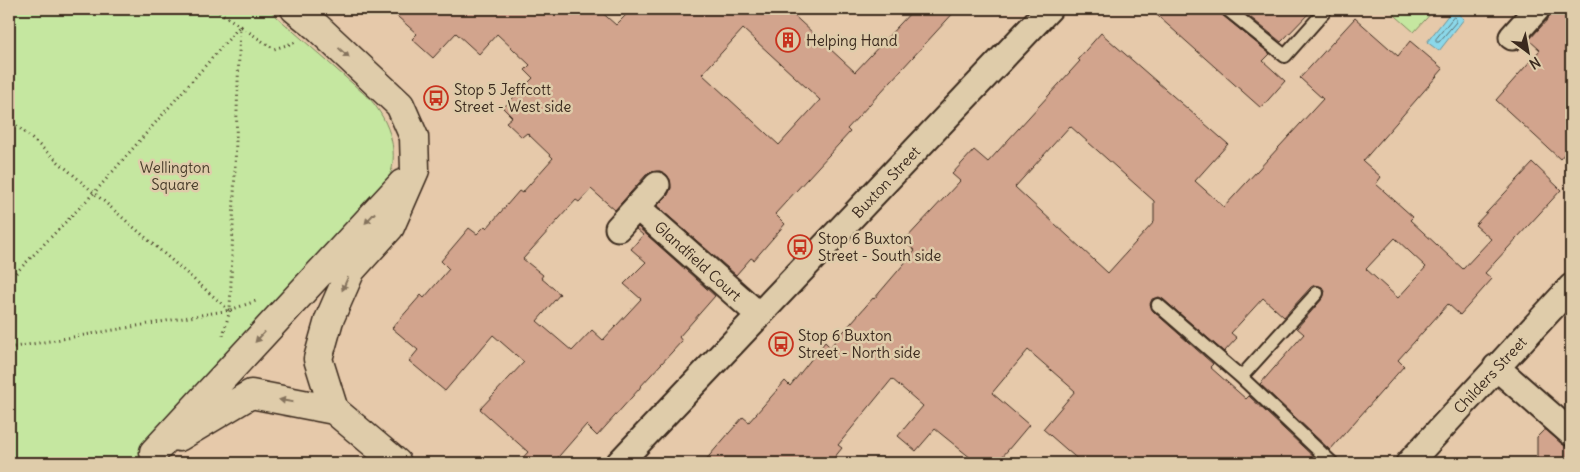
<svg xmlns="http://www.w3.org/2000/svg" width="1580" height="472" font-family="Delius,sans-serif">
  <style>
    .green { fill: #c5e7a0; stroke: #80885f }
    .water { fill: #8bd8ea; stroke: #6b9298 }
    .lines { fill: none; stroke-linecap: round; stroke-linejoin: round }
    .shore { stroke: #5b7070; stroke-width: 1 }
    .building { fill: #d2a48d; stroke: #3b2a1e; fill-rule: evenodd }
    .lane-casing { stroke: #3b2a1e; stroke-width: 16 }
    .street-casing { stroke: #3b2a1e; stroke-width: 29 }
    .secondary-casing { stroke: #3b2a1e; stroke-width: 31 }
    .path { stroke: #3b2a1e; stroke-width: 3; stroke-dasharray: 1 4; stroke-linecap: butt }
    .lane { stroke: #dfccaa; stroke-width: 12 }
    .street { stroke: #dfccaa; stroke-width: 25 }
    .secondary { stroke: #dfccaa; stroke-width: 28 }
    .oneway { fill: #85735d }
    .labels { text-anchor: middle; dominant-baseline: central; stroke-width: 5; stroke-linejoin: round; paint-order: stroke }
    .poi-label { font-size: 15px; fill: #3b2a1e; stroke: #dfccaa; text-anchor: start }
    .park-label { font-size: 15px; fill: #493d2b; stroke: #dfccaa }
    .street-label { font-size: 15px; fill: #3b2a1e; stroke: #dfccaa }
  </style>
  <rect width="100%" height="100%" fill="#e6c9aa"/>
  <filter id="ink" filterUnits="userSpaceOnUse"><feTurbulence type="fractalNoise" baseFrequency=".02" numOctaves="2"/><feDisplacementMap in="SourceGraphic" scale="10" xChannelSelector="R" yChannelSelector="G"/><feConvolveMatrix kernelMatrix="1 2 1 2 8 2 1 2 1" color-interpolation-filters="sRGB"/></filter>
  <g filter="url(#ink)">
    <path class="green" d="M9,9H268L370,99C390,122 401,155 387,183C383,192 377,199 373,207L137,463H9Z
      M1388,9H1435L1414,32Z"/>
    <path class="water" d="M1453,9L1464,19L1439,51L1427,42Z"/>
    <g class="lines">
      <path class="shore" d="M1454,17L1456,19V22L1439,42H1436V39Z"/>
    </g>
    <path class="building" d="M389,9H598L616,25L632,9H787L855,72L914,9H957L847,129L850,132L775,214L785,224L754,260L751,258L736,275L657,206L668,195L671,188L670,180L667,175L660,171L652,172L646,175L615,210L591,189L579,202L576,200L523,259L543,275L541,278L560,294L537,321L572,351L592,330L603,340L641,299L624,284L646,262L631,249L643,235L636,229L638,227L715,296L679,337L682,341L640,387V388L597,436L586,425L553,463H518L528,452L480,409L524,362L493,335L445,391L409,361L418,350L392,328L421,295L424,298L449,269L441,261L469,228L477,234L485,226L487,228L519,191L522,193L553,158L527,133L522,137L506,122L512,117L503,108L533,78L525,70L530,65L497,34L479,54L456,33L433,58L412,39L417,34ZM743,29L820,100L779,145L702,74Z
      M1150,9H1219L1222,15L1270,54L1263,61L1285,81L1261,108Z
      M1240,9H1313L1281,42Z
      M1552,9H1571V146L1560,159L1496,100L1540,50L1529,40L1548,19Z
      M1355,18L1398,56L1410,41L1443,69L1363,161L1381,177L1376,184L1413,217L1410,220L1463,269L1491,239L1475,225L1533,163L1561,190L1485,273L1492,279L1460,315L1448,304L1398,360L1404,366L1330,450L1260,384L1304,334L1297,328L1323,298L1325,291L1322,287L1315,285L1311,287L1284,317L1263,298L1231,333L1237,338L1224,352L1163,299L1159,297L1152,299L1150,304L1153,311L1213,364L1210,367L1246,399L1249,396L1319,462L1318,463H1082L1043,429L1075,391L1028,350L992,393L1029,425L997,463H977L935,429L916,451L898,436L923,406L892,379L838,445L842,448L830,463H703L743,417L749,422L785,381L790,386L825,342L830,347L873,298L874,299L915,251L904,241L960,181L952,174L974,150L988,162L1080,61L1078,59L1101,33L1228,144L1195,181L1224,207L1323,99L1300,78ZM1070,126L1154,201V222L1108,273L1015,187ZM1395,238L1426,267L1398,298L1366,269Z
      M1544,430H1546L1562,444L1571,447V463H1537V437Z"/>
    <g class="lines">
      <g class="lane-casing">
        <path id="lane" d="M1227,9L1285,56L1324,12
          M1158,305L1241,377L1332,463
          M1241,377L1317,293"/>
      </g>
      <g class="street-casing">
        <path id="street" d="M1512,37L1537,9
          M657,185L637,207L759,315
          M618,228L637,207
          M1496,367L1571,433
          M619,463L1049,9
          M1409,463L1571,287"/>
      </g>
      <g class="secondary-casing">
        <path id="secondary" d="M295,9L317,27L400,105L414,137L415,170L390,227L351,270L329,320L318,359L334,410
          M179,437L251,394L334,410L397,463
          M154,452L402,184"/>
      </g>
      <path class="path" d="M215,9L240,26L230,310L222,339
        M9,119L229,310
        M9,280L94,193L240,26L274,49L296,42
        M9,348L230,310L256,301"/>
      <use href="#lane" class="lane"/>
      <use href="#street" class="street"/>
      <use href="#secondary" class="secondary"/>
    </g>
    <defs><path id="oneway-solid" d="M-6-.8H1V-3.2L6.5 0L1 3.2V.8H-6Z" transform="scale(1.25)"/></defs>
    <g class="oneway">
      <use href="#oneway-solid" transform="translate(344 53) rotate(43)"/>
      <use href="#oneway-solid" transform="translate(370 218) rotate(133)"/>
      <use href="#oneway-solid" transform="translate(345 284) rotate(114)"/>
      <use href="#oneway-solid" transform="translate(260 337) rotate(133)"/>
      <use href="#oneway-solid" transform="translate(286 401) rotate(-170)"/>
    </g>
  </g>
  <defs>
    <g id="building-ring" transform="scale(1.25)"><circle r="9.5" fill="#dfccaa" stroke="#c8321e" stroke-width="1.5"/><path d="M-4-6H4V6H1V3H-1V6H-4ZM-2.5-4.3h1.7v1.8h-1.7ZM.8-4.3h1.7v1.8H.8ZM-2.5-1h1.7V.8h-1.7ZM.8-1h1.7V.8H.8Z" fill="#c8321e"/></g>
    <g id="bus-ring" transform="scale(1.25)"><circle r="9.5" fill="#dfccaa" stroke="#c8321e" stroke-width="1.5"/><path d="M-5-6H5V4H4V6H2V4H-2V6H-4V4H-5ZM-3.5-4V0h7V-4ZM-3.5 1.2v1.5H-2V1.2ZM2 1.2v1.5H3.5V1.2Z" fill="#c8321e"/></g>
  </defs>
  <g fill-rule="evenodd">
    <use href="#building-ring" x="788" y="40"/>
    <use href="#bus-ring" x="436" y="98"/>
    <use href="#bus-ring" x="800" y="247"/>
    <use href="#bus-ring" x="781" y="344"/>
  </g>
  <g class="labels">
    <g class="poi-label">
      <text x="806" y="40">Helping Hand</text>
      <text x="454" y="89">Stop 5 Jeffcott<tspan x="454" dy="17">Street - West side</tspan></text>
      <text x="818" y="238">Stop 6 Buxton<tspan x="818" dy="17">Street - South side</tspan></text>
      <text x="798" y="335">Stop 6 Buxton<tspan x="798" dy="17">Street - North side</tspan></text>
    </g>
    <g class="park-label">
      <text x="175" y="167">Wellington<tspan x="175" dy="17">Square</tspan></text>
    </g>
    <g class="street-label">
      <text transform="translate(886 182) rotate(-47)">Buxton Street</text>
      <text transform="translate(698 261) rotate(42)">Glandfield Court</text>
      <text transform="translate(1490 375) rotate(-47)">Childers Street</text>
    </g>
  </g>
  <rect width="1580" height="472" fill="none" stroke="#dfccaa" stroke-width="30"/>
  <rect x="15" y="15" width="1550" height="442" fill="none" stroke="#3b2a1e" stroke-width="2" filter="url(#ink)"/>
  <g transform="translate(1528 52) rotate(148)" stroke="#dfccaa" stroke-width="4" paint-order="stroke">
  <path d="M0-4L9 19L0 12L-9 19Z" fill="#3b2a1e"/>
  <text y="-8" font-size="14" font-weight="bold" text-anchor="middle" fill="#3b2a1e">N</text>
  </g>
</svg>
